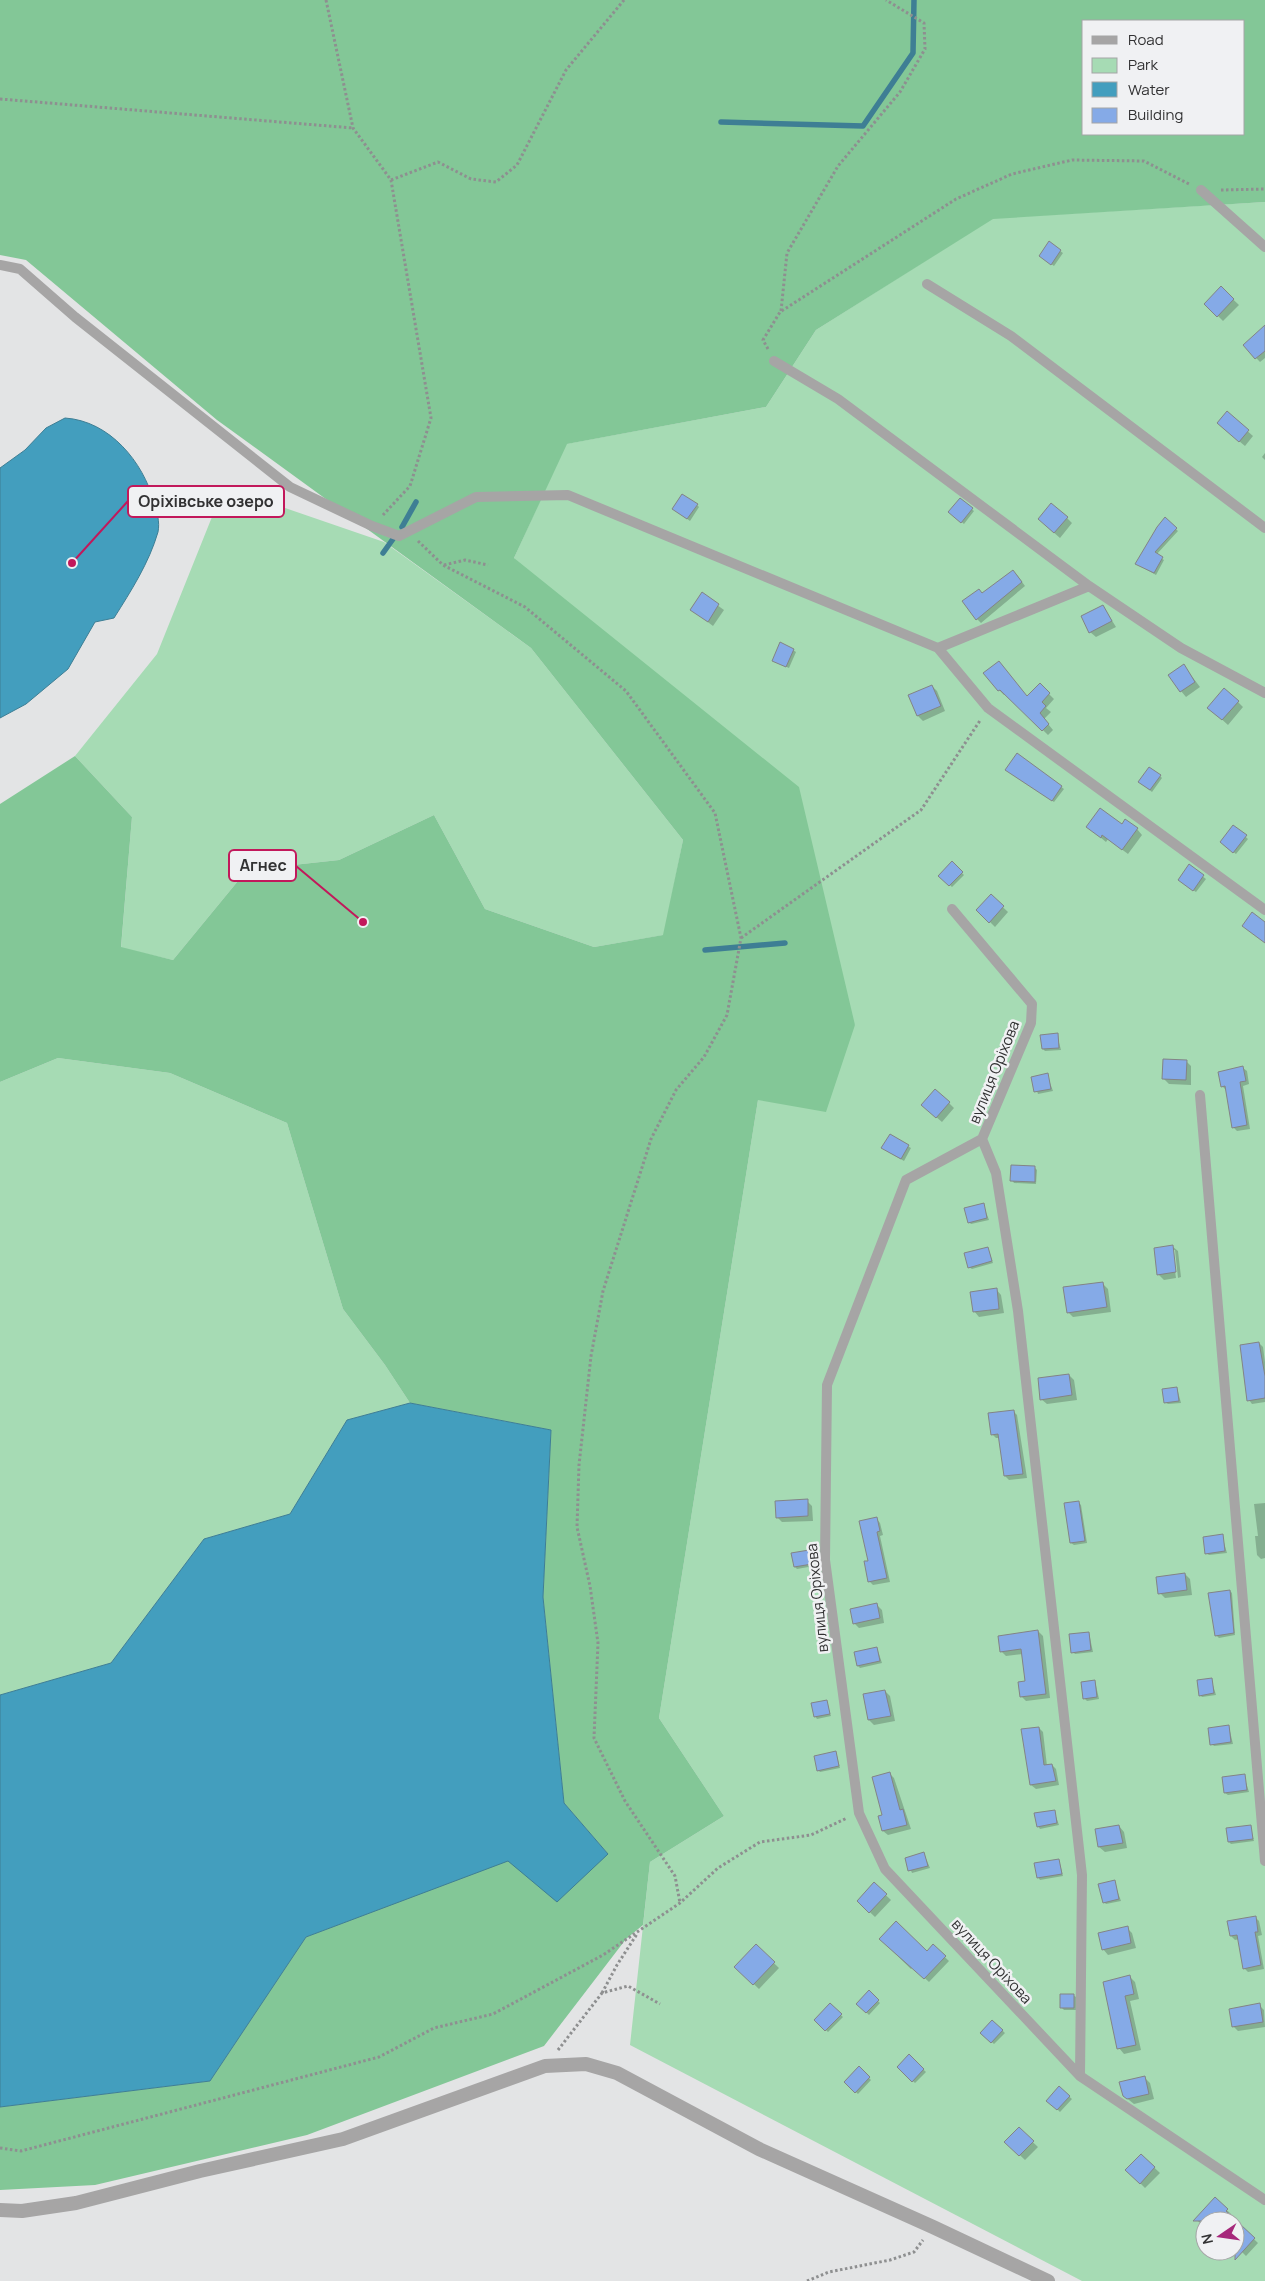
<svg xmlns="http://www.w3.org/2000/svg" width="1265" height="2281" font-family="Manrope,sans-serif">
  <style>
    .green { fill: #a6dbb4; fill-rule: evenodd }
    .forest { fill: #83c797; fill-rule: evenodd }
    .water { fill: #439ebe; stroke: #3e7e94 }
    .shadow { fill: #0003 }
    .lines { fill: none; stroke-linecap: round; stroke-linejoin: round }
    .stream { stroke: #3e7e94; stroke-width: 5.5 }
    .building { fill: #85aae7; stroke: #838485 }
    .path { stroke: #8e8f90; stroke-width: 3; stroke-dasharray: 2.5 2.5; stroke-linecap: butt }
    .service { stroke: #a6a5a5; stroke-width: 10 }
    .minor { stroke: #a6a5a5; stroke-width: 14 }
    .labels { text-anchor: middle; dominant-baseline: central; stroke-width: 5; stroke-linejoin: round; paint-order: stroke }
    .street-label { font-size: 15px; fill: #323233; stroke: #f0f1f3 }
    .leader { fill: none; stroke: #c2185b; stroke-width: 2 }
    .callout-dot { fill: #c2185b; stroke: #f0f1f3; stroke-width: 2 }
    .callout { fill: #f0f1f3; stroke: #c2185b; stroke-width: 2 }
    .callout-label { font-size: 16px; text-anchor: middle; font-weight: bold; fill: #323233 }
  </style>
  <rect width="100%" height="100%" fill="#e3e4e5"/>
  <path class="green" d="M1265,202V2281H1082L630,2045L650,1862L724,1816L659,1718L758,1100L855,1025L514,558L566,444L766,407L816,330L993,218ZM1205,2221H1235V2251H1205Z
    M224,487L384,542L531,648L683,840L664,935L594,947L485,909L434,815L339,860L247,870L173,960L121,948L132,817L75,756L157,654Z
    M58,1058L170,1073L287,1123L343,1309L385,1365L410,1403L347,1420L290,1514L204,1539L111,1663L0,1695V1082Z"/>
  <path class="forest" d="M0,0H1265V202L993,219L816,330L766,407L567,444L514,558L799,787L855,1025L826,1112L758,1100L659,1718L724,1816L650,1862L643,1925L626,1939L544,2046L307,2135L95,2185L0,2190V2107L210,2081L306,1937L508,1860L608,1854L564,1803L543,1597L551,1430L410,1403L385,1365L343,1309L287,1123L170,1073L58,1058L0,1082V804L75,756L132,817L121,947L173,960L247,870L339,860L434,815L485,909L594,947L663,935L683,840L531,648L217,420L26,260L0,255ZM1084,21H1244V134H1084Z"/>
  <path class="water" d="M65,418C110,421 143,462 154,502C157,512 160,522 158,532C149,563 131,591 114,618L95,622L68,669L26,704L0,718V468L25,450L46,428Z
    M410,1403L551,1430L543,1597L564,1803L608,1854L557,1902L508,1861L306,1937L210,2081L0,2107V1695L111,1663L204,1539L290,1514L347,1420Z"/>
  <path class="shadow" d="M1049,243L1063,253L1054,266L1043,258Z
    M1221,288L1239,305L1223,321L1206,304Z
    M1265,337V358L1260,362L1244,345Z
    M1227,413L1253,436L1245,446L1223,428Z
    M1265,453V460L1262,457Z
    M960,500L974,511L964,524L950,512Z
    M697,505L699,507L690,521L676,511Z
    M1067,518L1072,523L1060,538L1044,524Z
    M1165,519L1178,531L1156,555L1164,560L1156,575L1137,564Z
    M1017,575L1025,586L981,623L977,619L982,594Z
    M702,594L724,610L713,626L692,610Z
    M1103,606L1116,627L1096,637L1090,632Z
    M793,650L796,652L789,668L773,661Z
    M999,662L1027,697L1040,685L1054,699L1046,708L1051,712L1044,719L1053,730L1048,735L1006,694L1004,695L999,690Z
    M1184,666L1200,687L1186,697L1181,691Z
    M932,686L937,691L945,711L923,721L918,716L909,696Z
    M1238,702L1243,707L1228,725L1217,715Z
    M1018,755L1064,789L1054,802L1009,772Z
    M1160,776L1162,778L1152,792L1142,784Z
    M1233,826L1248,839L1236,854L1223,844Z
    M1088,827L1137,829L1142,835L1128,854L1108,839L1106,842Z
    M952,863L964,875L952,887L940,876Z
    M1189,866L1206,879L1196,892L1181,882Z
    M991,896L1008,912L995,927L978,910Z
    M1057,1035L1061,1050L1045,1051L1043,1049Z
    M1186,1061L1191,1066V1085L1169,1084L1164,1079Z
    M1243,1068L1247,1071L1249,1084L1243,1086L1250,1129L1237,1131L1233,1127L1226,1090L1222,1086Z
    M1047,1075L1053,1091L1038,1094L1032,1078Z
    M949,1103L954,1108L942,1122L928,1110Z
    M890,1136L911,1148L904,1161L885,1150Z
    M1035,1168L1037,1170L1036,1184L1014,1183L1012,1180Z
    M983,1204L989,1220L971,1224L969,1222Z
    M1172,1246L1178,1251L1181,1277L1178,1278L1175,1250H1172L1176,1278L1164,1280L1158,1274Z
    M988,1248L993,1263L972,1269L969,1267Z
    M1103,1284L1108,1289L1111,1312L1073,1317L1068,1312Z
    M996,1289L1001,1295L1004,1313L979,1317L974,1311Z
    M1259,1343L1263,1347L1265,1362V1402L1252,1404L1249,1400Z
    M1069,1375L1074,1380L1077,1400L1047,1404L1041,1399Z
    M1177,1388L1181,1403L1168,1404L1165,1402Z
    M1013,1411L1017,1415L1027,1478L1009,1480L1005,1476L1000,1438H996L992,1434Z
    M807,1501L812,1506L813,1521L782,1522L777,1517Z
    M1079,1503L1081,1505L1087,1543L1074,1545L1071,1543Z
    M1265,1503V1558L1261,1559L1257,1555L1255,1536H1258L1254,1504Z
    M876,1518L880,1523L883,1535L880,1536L890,1582L873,1585L869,1581L870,1562Z
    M1222,1536L1227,1553L1209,1555L1206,1553Z
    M809,1551L814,1566L797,1569L795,1567Z
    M1185,1574L1190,1579L1192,1595L1165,1598L1160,1593Z
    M1230,1591L1232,1593L1235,1635L1219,1638L1216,1635Z
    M876,1604L882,1610L884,1623L859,1628L854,1623Z
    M1038,1631L1043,1636L1050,1698L1026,1701L1022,1697L1020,1683H1026L1023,1654L1006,1656L1001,1651Z
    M1089,1633L1093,1652L1075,1654L1073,1652Z
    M877,1648L882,1663L860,1668L858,1666Z
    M1211,1679L1216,1695L1202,1697L1200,1695Z
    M1095,1681L1099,1699L1087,1701L1085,1699Z
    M885,1691L890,1696L895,1721L874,1725L869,1720Z
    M826,1701L831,1716L817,1719L815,1716Z
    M1229,1727L1233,1744L1214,1746L1212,1744Z
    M1039,1728L1043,1732L1047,1766L1052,1765L1056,1769L1059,1785L1036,1789L1031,1785L1023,1730Z
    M836,1752L840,1768L820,1772L818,1770Z
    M890,1774L894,1778L911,1829L888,1835L883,1831L884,1816Z
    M1244,1776L1249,1792L1228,1795L1225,1793Z
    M1054,1811L1059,1825L1040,1829L1038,1826Z
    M1119,1826L1124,1832L1127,1848L1105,1852L1099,1847L1096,1830Z
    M1250,1826L1254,1841L1231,1844L1229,1842Z
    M924,1854L930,1868L912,1873L906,1859Z
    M1059,1860L1063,1876L1040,1880L1038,1877Z
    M1114,1882L1121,1901L1106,1904L1104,1902Z
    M874,1884L891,1900L875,1917L858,1901Z
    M1255,1917L1259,1921L1262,1935L1258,1936L1264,1969L1248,1972L1244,1968L1239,1939L1235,1940L1231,1936Z
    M1127,1928L1132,1933L1136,1948L1108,1955L1103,1949Z
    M880,1939L927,1953L933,1946L949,1961L929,1982L913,1967L911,1969Z
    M756,1946L779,1968L759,1989L736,1967Z
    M1130,1977L1135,1982L1139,1999L1130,2001L1141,2050L1124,2054L1119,2048L1104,1982Z
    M869,1992L880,2003L869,2015L858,2004Z
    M1073,1995L1076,1997V2010H1064L1062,2008Z
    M830,2005L843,2017L828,2032L815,2020Z
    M1259,2005L1264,2010L1265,2027L1238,2031L1233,2026Z
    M992,2021L1005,2033L994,2044L982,2033Z
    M909,2056L926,2072L915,2083L898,2067Z
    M859,2068L871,2080L858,2094L845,2082Z
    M1145,2078L1150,2083L1154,2099L1134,2104L1124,2096Z
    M1059,2088L1072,2099L1060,2112L1048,2100Z
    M1019,2129L1038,2147L1025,2160L1006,2142Z
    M1141,2155L1160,2173L1145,2188L1127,2170Z
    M1215,2199L1231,2214L1229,2216L1235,2221H1205V2228L1196,2219Z
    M1235,2221L1258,2243L1246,2256L1235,2245Z"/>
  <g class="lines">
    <path class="stream" d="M721,122L863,126L913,53L914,0
      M402,527L416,502
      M383,553L393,539
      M705,950L785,943"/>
  </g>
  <path class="building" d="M1049,241L1061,250L1051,265L1039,256Z
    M1221,286L1234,299L1217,317L1204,304Z
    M1265,325V351L1255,359L1243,345Z
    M1227,411L1249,430L1239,442L1217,423Z
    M682,494L698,504L687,519L672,509Z
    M960,498L973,508L961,523L948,512Z
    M1051,503L1068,517L1054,533L1038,519Z
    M1165,517L1177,528L1155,552L1163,557L1154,573L1135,564L1157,527Z
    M1013,570L1022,582L976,620L962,601L979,589L982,593Z
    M702,592L719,604L708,622L690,610Z
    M1103,605L1112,621L1089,633L1081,616Z
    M780,642L794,649L786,667L772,661Z
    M999,661L1027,696L1040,683L1050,693L1042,702L1046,706L1040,713L1049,724L1042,731L1000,690L998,691L983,673Z
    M1184,664L1195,682L1180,692L1168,675Z
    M932,685L941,706L917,716L908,695Z
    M1224,688L1239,701L1222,720L1207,708Z
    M1017,753L1062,786L1052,801L1005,770Z
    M1149,767L1161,775L1150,790L1138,782Z
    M1100,808L1122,824L1125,819L1138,828L1122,850L1102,835L1101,838L1086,827Z
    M1233,825L1247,835L1233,853L1220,842Z
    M952,861L963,872L949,886L938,876Z
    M1189,864L1204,875L1193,891L1178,880Z
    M991,894L1004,906L989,923L976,910Z
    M1252,912L1265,922V943L1242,926Z
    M1058,1033L1059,1048L1042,1049L1040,1035Z
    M1163,1059L1187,1060L1186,1080L1162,1079Z
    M1243,1066L1246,1081L1240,1082L1247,1125L1232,1128L1225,1086L1221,1087L1218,1072Z
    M1048,1073L1051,1089L1034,1092L1031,1077Z
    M935,1089L950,1102L936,1118L921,1105Z
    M890,1134L909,1145L901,1159L881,1148Z
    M1011,1165L1035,1166V1182L1010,1181Z
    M984,1203L987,1218L968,1223L964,1208Z
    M1173,1245L1176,1272L1157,1275L1154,1248Z
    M988,1247L992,1261L968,1268L964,1253Z
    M1103,1282L1107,1307L1067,1313L1063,1287Z
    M997,1288L999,1309L973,1312L970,1292Z
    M1259,1342L1265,1376V1398L1247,1401L1240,1345Z
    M1069,1374L1072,1395L1040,1400L1038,1378Z
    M1177,1387L1179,1401L1164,1403L1162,1389Z
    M1014,1410L1023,1474L1004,1476L998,1434L991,1435L988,1413Z
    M808,1499V1516L776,1518L775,1501Z
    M1079,1501L1085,1541L1070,1543L1064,1503Z
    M877,1517L880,1531L877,1532L887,1578L868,1582L864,1561H868L859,1521Z
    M1223,1534L1225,1551L1205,1554L1203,1537Z
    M809,1550L812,1564L794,1567L791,1553Z
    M1185,1573L1187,1590L1158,1594L1156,1577Z
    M1230,1590L1234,1633L1215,1636L1208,1593Z
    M877,1603L880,1618L853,1624L850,1609Z
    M1038,1630L1046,1694L1020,1697L1018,1682L1025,1681L1021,1649L1000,1652L998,1636Z
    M1089,1632L1091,1650L1071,1653L1069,1634Z
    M877,1647L880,1661L857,1666L854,1652Z
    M1212,1678L1214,1693L1199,1696L1197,1680Z
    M1095,1680L1097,1697L1083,1699L1081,1682Z
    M885,1690L891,1716L868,1720L863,1694Z
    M827,1700L830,1714L814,1717L811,1703Z
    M1229,1725L1231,1742L1210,1745L1208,1728Z
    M1039,1727L1044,1765L1052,1764L1056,1781L1030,1785L1021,1729Z
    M836,1751L839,1766L817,1771L814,1756Z
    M890,1772L900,1810L903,1809L907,1825L882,1831L878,1816L882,1815L872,1777Z
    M1245,1774L1247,1790L1224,1793L1222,1777Z
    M1055,1810L1057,1823L1037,1827L1034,1813Z
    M1119,1825L1123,1843L1098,1847L1095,1829Z
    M1251,1825L1253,1839L1228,1842L1226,1828Z
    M924,1852L928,1866L908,1871L905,1858Z
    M1059,1859L1062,1874L1037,1878L1034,1863Z
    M1115,1880L1119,1899L1103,1903L1098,1884Z
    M874,1882L887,1894L869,1913L857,1901Z
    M1256,1916L1258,1932H1255L1261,1965L1243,1969L1237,1935L1230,1936L1227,1921Z
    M896,1921L927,1951L933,1944L946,1956L924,1979L879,1939Z
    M1128,1926L1131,1943L1102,1950L1098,1933Z
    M756,1944L775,1962L753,1985L734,1967Z
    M1130,1975L1134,1994L1125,1996L1136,2045L1117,2049L1103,1982Z
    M869,1990L879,2000L866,2013L856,2004Z
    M1060,1994H1074V2008H1060Z
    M830,2003L842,2014L825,2031L814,2020Z
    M1260,2003L1263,2022L1232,2027L1229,2009Z
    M992,2020L1003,2030L991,2043L980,2033Z
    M909,2054L924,2069L912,2082L897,2067Z
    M859,2066L870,2077L855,2093L844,2082Z
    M1145,2076L1149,2094L1127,2099L1123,2096L1119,2082Z
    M1059,2086L1070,2096L1057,2110L1046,2101Z
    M1019,2127L1034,2141L1019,2156L1004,2142Z
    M1141,2154L1155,2167L1140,2184L1125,2170Z
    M1215,2197L1228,2209L1226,2211L1255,2238L1235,2260V2221H1193Z"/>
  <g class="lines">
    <path class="path" d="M326,0L353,128L391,180L431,418L410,486L383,515
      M0,99L353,128
      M391,180L438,162L471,179L496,182L517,165L566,70L624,0
      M1221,190L1265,189
      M781,311L787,253L838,166L900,92L925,49L924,23L886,0
      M768,349L763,340L780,312L956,199L1012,174L1072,160L1144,161L1191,185
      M418,541L443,565L525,607L626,691L715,813L741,938L727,1015L704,1057L676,1090L651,1139L603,1291L591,1356L579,1465L577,1527L590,1586L598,1643L594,1738L625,1801L675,1876L680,1903
      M444,565L465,560L488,565
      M741,938L921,810L981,719
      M602,1993L617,1965L637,1934
      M558,2050L602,1993L628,1986L660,2004
      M0,2148L21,2151L379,2057L434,2028L493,2014L603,1955L680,1903L718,1868L760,1842L811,1835L847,1818
      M807,2281L829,2272L890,2260L914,2252L923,2240"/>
    <path class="service" d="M1201,190L1265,247
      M0,265L20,269L75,317L290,487L372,526L399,536L476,497L568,495L938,648L988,708L1265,910
      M927,284L1011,336L1265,528
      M774,361L838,399L1089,586L1181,648L1265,693
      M938,648L1089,586
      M952,909L1032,1004L1031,1023L982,1139L906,1180L827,1385L825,1560L859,1813L885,1869L1080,2076L1265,2200
      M1200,1095L1265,1861
      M982,1139L996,1173L1018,1311L1082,1875L1080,2076"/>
    <path class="minor" d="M0,2210L22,2211L76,2203L200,2171L343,2139L545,2066L586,2064L617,2073L759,2149L933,2227L1048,2281"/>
  </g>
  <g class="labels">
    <g class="street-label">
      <text transform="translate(994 1072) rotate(-68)">вулиця Оріхова</text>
      <text transform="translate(817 1598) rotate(-96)">вулиця Оріхова</text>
      <text transform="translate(992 1961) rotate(47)">вулиця Оріхова</text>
    </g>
  </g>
  <path class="leader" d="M72 563L128 501M363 922L296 866"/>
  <g class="callout-dot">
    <circle cx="72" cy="563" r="5"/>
    <circle cx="363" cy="922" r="5"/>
  </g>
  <g class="callout">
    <rect x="128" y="486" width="156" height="31" rx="5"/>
    <rect x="229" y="850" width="67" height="31" rx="5"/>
  </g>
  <g class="callout-label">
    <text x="206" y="507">Оріхівське озеро</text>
    <text x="263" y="871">Агнес</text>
  </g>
  <rect x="1082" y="20" width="162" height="115" fill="#f0f1f3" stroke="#a4a5a6"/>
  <rect x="1092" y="36" width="25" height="8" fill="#a6a5a5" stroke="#a4a5a6"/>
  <text x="1128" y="45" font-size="15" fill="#323233">Road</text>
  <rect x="1092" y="58" width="25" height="15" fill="#a6dbb4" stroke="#a4a5a6"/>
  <text x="1128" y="70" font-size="15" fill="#323233">Park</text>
  <rect x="1092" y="82" width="25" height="15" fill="#439ebe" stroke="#a4a5a6"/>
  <text x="1128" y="95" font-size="15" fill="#323233">Water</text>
  <rect x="1092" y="108" width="25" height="15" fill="#85aae7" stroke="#a4a5a6"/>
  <text x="1128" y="120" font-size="15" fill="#323233">Building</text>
  <g transform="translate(1220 2236) rotate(257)"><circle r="24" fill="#f0f1f3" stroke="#a4a5a6"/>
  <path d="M0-4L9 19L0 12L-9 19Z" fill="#a6287b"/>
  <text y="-8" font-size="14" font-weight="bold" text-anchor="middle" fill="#323233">N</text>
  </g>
</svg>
